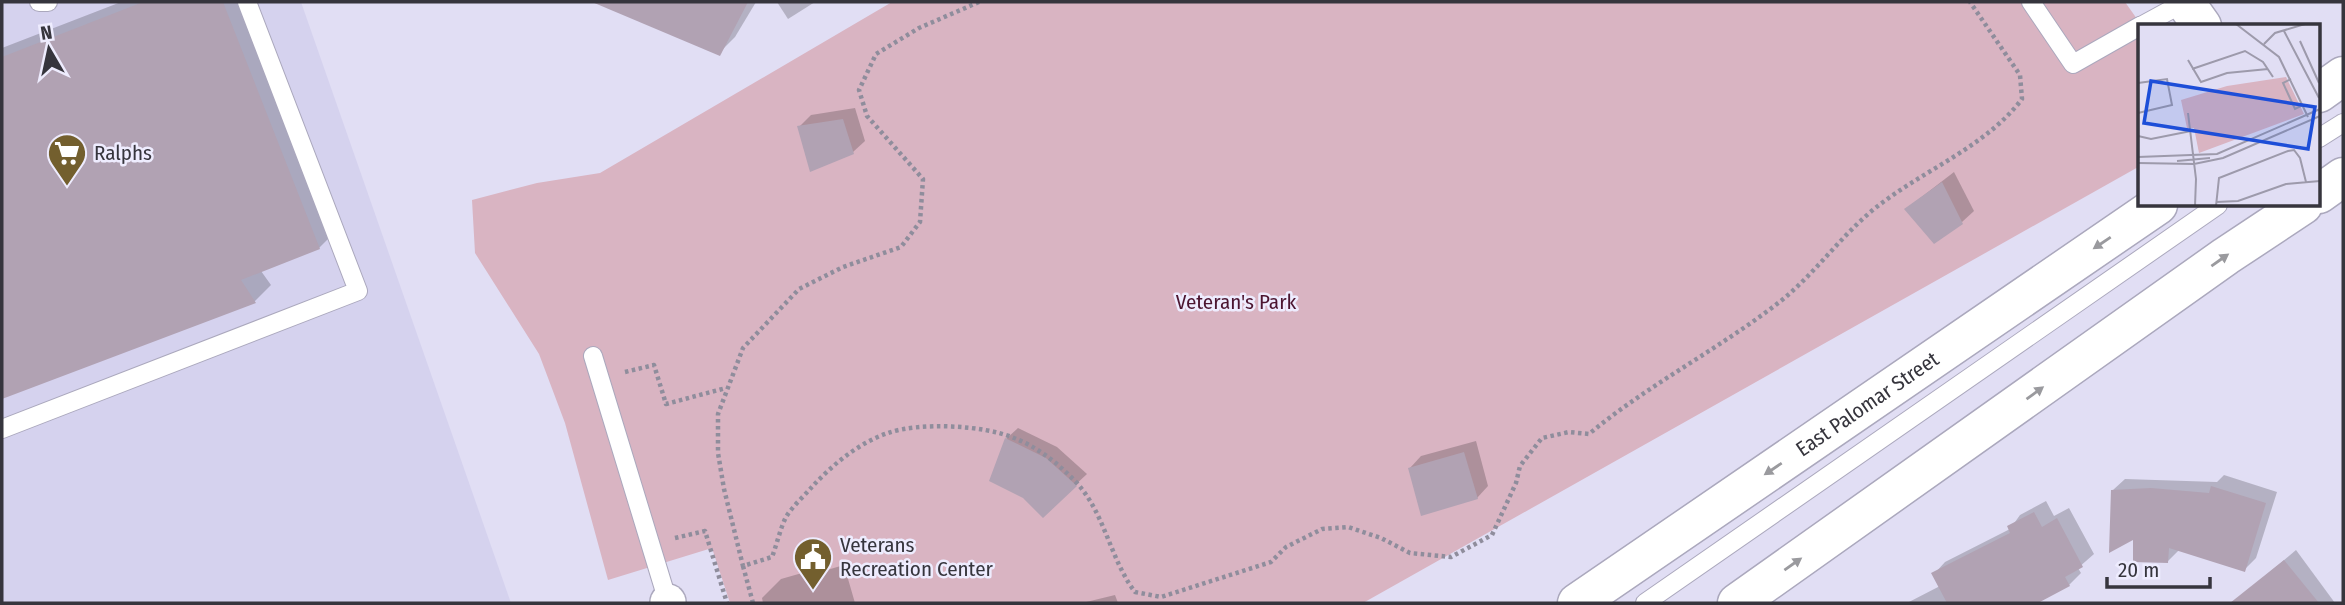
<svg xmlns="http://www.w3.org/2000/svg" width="2345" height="605" viewBox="0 0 2345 605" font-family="'Fira Sans Condensed',sans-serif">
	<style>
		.built { fill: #d5d2ee }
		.green { fill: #d9b4c2 }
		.shadow { fill: #0003 }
		.building { fill: #b1a2b3 }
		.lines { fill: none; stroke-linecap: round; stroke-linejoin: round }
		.service-casing { stroke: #aba8bd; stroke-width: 20 }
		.minor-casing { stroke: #aba8bd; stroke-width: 38 }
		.tertiary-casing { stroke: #aba8bd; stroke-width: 41 }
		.secondary-casing { stroke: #aba8bd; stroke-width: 41 }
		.path { stroke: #8f8d9c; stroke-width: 4.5; stroke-dasharray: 3.5 3.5; stroke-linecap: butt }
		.service { stroke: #fff; stroke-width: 18 }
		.minor { stroke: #fff; stroke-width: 35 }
		.tertiary { stroke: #fff; stroke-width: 38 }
		.secondary { stroke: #fff; stroke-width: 38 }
		.oneway { fill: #9a9a9e }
		.labels { text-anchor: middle; stroke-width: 5; stroke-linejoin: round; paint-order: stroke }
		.poi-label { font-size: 21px; fill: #36353d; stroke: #eeecfe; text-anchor: start }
		.park-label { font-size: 21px; fill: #4c1530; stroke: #eeecfe }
		.street-label { font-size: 21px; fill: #36353d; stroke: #eeecfe }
		.inset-road { fill: none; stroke: #9d9aab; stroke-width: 2 }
		.view { fill: #1d4ed8; fill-opacity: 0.15; stroke: #1d4ed8; stroke-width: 3.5 }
		.inset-edge { fill: none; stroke: #36353d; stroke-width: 3.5 }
	</style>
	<rect width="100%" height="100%" fill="#e1def4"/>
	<polygon class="built" points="2,2 301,2 511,603 2,603"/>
	<polygon class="green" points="892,2 2125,2 2142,26 2140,166 1363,603 730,603 712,548 608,580 565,423 539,354 475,253 472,200 537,183 600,173"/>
	<g class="shadow">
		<polygon points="121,2 245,2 335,232 319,248 261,271 271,285 255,301 2,397 2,48"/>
		<polygon points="641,2 756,2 735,37 719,53 635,18"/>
		<polygon points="777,2 815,2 788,19"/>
		<polygon points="855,108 865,141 853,152 799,127 811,115"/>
		<polygon points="1954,172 1974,211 1962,222 1906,209"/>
		<polygon points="1018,428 1057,447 1087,474 1043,515 1006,439"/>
		<polygon points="1476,441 1488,486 1477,498 1410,468 1421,456"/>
		<polygon points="2224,475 2277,492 2256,558 2244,570 2180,549 2168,561 2134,537 2113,490 2125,479 2217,482"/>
		<polygon points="2046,501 2054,516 2069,508 2094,554 2078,568 2081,573 2069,585 2037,603 1907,603 1940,586 1934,574 1945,562 2010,529 2020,515"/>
		<polygon points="2296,550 2335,603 2244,603 2239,598"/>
		<polygon points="844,565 855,603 763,603 762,598 781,579 809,571 810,575"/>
		<polygon points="1115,595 1118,603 1082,603"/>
	</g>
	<g class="building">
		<polygon points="143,2 223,2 320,249 241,280 256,303 2,399 2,57"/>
		<polygon points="592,2 748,2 720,56"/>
		<polygon points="843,119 854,154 810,172 797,126"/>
		<polygon points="1942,182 1963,224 1934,244 1904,209"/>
		<polygon points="1005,438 1046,458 1077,486 1043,518 1023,498 989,481"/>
		<polygon points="1464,452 1478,499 1421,516 1408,468"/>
		<polygon points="2211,486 2266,503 2245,572 2169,548 2168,563 2133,562 2133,540 2109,553 2111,490 2151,488 2209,493"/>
		<polygon points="2034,512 2042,527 2057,518 2083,567 2065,577 2070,586 2038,603 1947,603 1931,573 2010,533 2007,526"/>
		<polygon points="2284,560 2319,603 2230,603"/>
	</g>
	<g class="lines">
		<g class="service-casing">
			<g id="service">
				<polyline points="39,2 48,2"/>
				<polyline points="2031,2 2073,64 2140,26"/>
				<polyline points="2141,26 2185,2"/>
				<polyline points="2319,138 2343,123"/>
				<polyline points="593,356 668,602 665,603"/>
				<polyline points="2,429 358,291 247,2"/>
				<polyline points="1645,603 2218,205"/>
			</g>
		</g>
		<g class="minor-casing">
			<polyline id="minor" points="668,602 668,603"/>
		</g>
		<g class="tertiary-casing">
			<polyline id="tertiary" points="2185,2 2202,26"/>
		</g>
		<g class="secondary-casing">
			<g id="secondary">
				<polyline points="2319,93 2343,76"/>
				<polyline points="2319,194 2343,177"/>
				<path id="s1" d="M1577 603 2158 205"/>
				<polyline points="1737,603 2226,256 2303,205"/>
			</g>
		</g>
		<g class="path">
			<path d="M979 2 919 28 876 54 859 90 867 116 923 179 920 222 901 247 843 267 799 289 743 348 718 414V453L724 489 743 566 772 557C777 544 780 529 786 517 792 507 803 497 811 488 831 466 858 443 888 433 919 422 984 425 1014 438 1035 446 1055 461 1071 477 1105 509 1108 556 1135 592L1161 597 1271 562 1286 547 1322 529 1348 527 1381 538 1410 553 1451 557 1492 535 1516 483 1520 466 1542 438 1569 432 1589 434C1649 384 1721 348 1782 300 1820 269 1846 228 1886 200 1931 167 1988 144 2022 99L2020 75 1970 2"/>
			<polyline points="625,372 654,365 666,404 726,388"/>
			<polyline points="675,538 705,531 727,603"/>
			<polyline points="743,566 753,603"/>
		</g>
		<use href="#service" class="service"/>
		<use href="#minor" class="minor"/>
		<use href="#tertiary" class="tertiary"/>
		<use href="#secondary" class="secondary"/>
	</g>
	<defs><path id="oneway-solid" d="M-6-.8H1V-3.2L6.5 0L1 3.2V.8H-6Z" transform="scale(1.75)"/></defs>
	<g class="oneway">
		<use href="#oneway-solid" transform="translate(2102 243) rotate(146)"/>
		<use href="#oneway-solid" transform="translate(2220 260) rotate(-35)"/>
		<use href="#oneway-solid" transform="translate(2035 393) rotate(-36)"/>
		<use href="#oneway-solid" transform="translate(1773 469) rotate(146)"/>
		<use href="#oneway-solid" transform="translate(1793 564) rotate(-35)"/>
	</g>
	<defs>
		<g id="supermarket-pin" transform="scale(2.0125)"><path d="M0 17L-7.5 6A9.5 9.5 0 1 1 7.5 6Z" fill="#735f2e" stroke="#eeecfe"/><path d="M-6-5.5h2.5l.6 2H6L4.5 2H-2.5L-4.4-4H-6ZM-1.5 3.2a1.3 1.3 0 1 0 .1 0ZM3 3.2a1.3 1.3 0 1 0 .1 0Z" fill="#fff"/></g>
		<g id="civic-pin" transform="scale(2.0125)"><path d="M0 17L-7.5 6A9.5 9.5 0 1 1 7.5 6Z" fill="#735f2e" stroke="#eeecfe"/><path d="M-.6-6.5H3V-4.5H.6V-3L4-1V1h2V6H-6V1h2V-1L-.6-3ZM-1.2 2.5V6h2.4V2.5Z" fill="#fff"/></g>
	</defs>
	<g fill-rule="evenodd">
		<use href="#supermarket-pin" x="67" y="153"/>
		<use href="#civic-pin" x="813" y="557"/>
	</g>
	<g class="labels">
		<g class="poi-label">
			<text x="94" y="160">Ralphs</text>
			<text x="840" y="552">Veterans<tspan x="840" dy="24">Recreation Center</tspan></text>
		</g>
		<g class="park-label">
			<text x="1236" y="309">Veteran's Park</text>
		</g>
		<g class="street-label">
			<text dy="7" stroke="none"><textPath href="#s1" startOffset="352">East Palomar Street</textPath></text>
		</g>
	</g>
	<g transform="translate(2138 24)">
		<rect width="182" height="182" fill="#e1def4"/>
		<path d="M148 53 166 90 61 129 56 104H49L43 76 89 62Z" fill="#d9b4c2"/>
		<path class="inset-road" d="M98 0 141 33 170 93M146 7 181 74M0 11V36M162 17 181 59M126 20 137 9 167 0M50 36 63 58 89 49 130 45M54 45 107 27 125 38 135 53M153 55 145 59 157 85 165 81M0 59 29 55 34 81 0 89M50 89 58 155 57 182M0 112 13 115 53 107M0 133 79 130 182 85M39 137 72 134M0 139 56 140 85 134 182 92M78 178 100 177 148 160 182 157M78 182 81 154 150 127 156 126 162 134 168 158"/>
		<path class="view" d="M13 57 177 83 170 125 6 99Z"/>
		<rect width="182" height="182" class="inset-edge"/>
	</g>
	<rect width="2345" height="605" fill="none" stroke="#36353d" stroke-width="7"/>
	<g transform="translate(49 49) rotate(351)" stroke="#eeecfe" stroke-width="5" paint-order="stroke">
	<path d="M0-5L12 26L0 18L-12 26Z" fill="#36353d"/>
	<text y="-10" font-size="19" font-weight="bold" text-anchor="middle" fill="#36353d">N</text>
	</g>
	<path d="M2107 577v10h103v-10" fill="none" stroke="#36353d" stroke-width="3.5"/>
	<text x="2118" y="577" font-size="21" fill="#36353d" stroke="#eeecfe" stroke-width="5" paint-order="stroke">20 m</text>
</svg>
